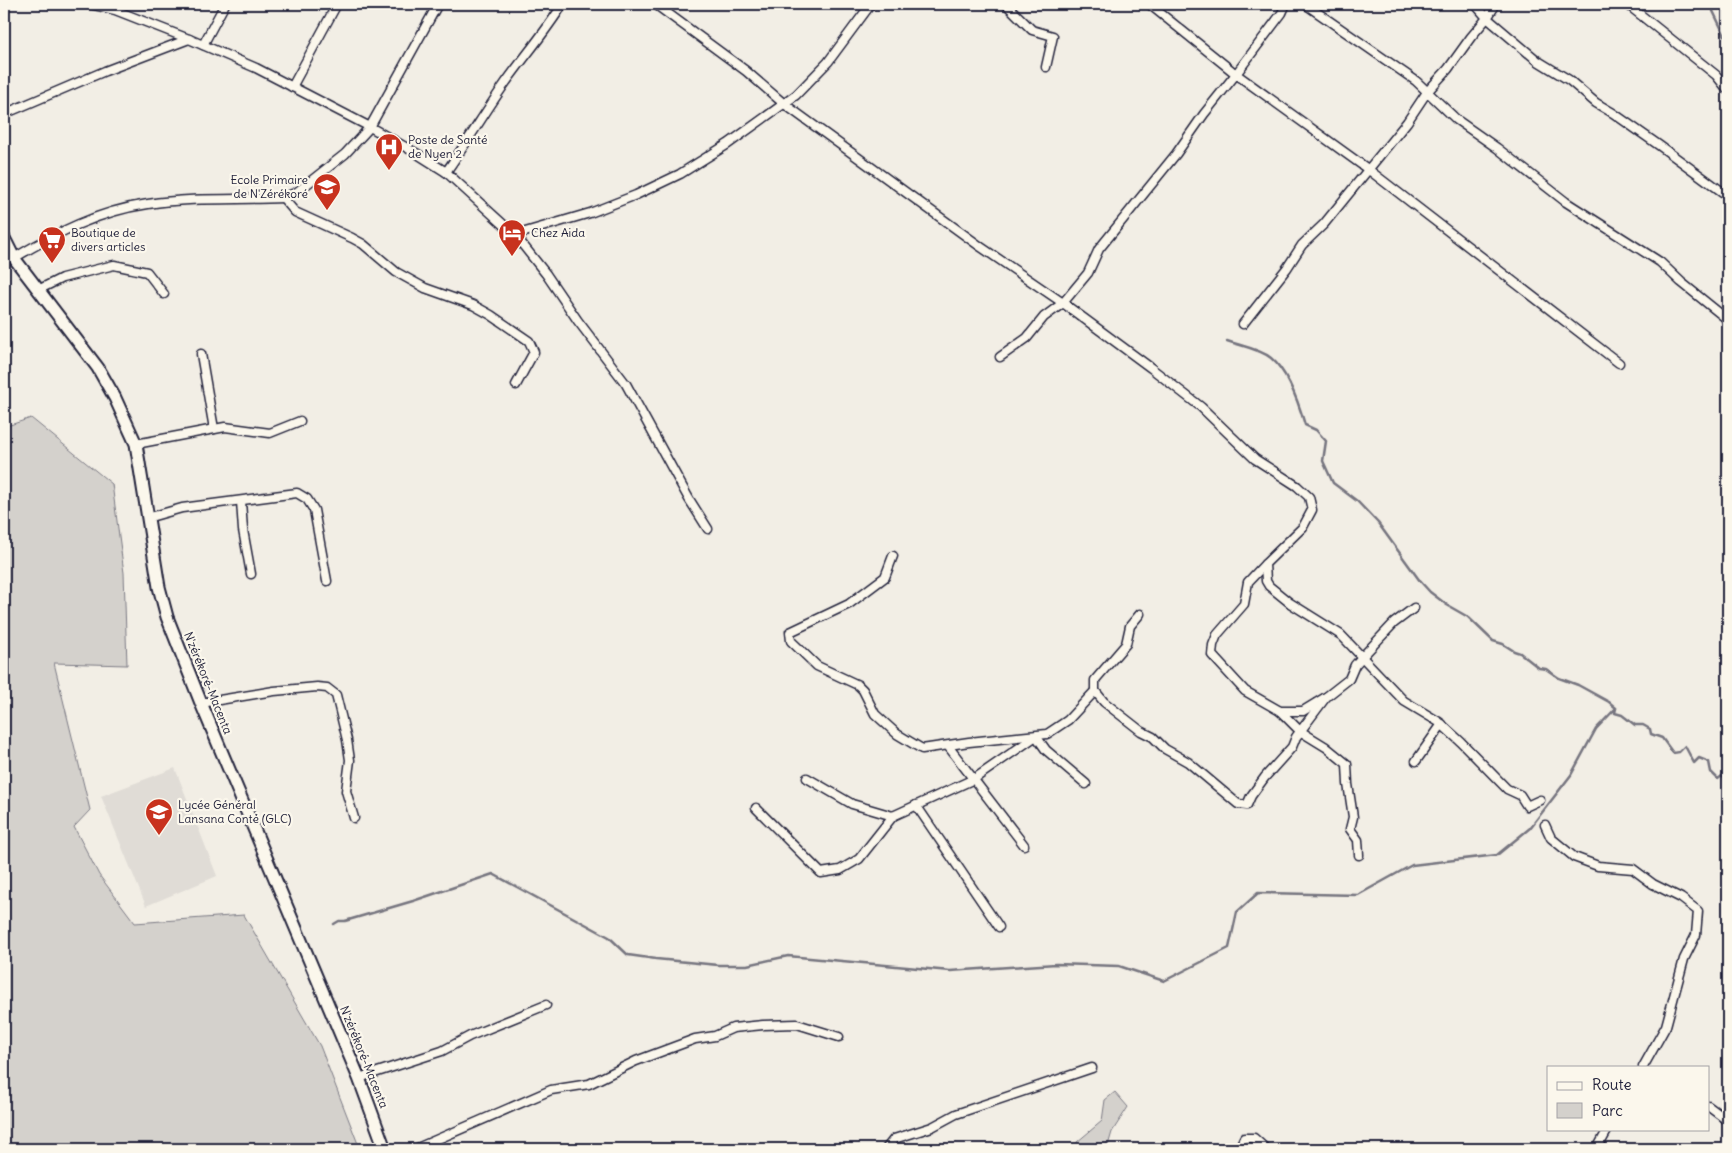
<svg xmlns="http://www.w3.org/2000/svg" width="1732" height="1153" viewBox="0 0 1732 1153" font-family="Delius,sans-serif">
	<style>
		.built { fill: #e0dcd6 }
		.green { fill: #d4d1cc; stroke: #7b7a84 }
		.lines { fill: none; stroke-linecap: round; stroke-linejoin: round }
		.stream { stroke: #76747f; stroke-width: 2.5 }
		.minor-casing { stroke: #22223b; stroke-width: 11 }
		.highway-casing { stroke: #22223b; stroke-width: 15 }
		.minor { stroke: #fbf7ec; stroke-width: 8 }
		.highway { stroke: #fbf7ec; stroke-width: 11 }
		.labels { text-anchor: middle; stroke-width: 4.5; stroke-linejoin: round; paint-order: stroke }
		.poi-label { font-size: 12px; fill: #22223b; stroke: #fbf7ec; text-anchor: start }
		.street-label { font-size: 12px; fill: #22223b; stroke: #fbf7ec }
	</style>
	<rect width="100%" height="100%" fill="#f2eee5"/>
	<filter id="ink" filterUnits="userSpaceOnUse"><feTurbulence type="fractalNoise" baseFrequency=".02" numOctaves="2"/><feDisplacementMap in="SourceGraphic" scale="10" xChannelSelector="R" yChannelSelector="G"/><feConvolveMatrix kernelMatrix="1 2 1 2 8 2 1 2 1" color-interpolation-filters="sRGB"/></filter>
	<g filter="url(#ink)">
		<polygon class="built" points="175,768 217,876 146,906 101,796"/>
		<g class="green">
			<polygon points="31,418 112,484 124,573 127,665 54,663 90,810 74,827 99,875 135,923 244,915 320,1046 360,1149 4,1149 4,427"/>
			<polygon points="1115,1092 1128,1107 1112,1132 1107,1149 1078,1149 1077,1142 1102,1121 1105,1100"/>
		</g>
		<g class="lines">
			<g class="stream">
				<polyline points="1713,11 1725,36 1728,40"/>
				<path d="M1227 341C1241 346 1260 349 1271 358 1289 373 1299 404 1305 425L1316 430 1326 441 1323 461 1333 483 1357 501 1378 523 1420 581 1430 592 1447 605 1468 617 1493 641 1503 644 1514 651 1520 653 1539 668 1546 669 1559 678 1578 685 1609 702 1616 708 1615 713 1622 715 1635 725H1643L1650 729 1651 734 1662 738 1673 753 1679 752 1685 746 1694 763 1699 758 1709 762 1711 772 1718 779 1722 776 1728 784"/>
				<polyline points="334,924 339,921 345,921 413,901 493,874 609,937 628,955 656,959 718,965 747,965 788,956 950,971 1056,964 1119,966 1164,981 1229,948 1237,912 1258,893 1358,895 1412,865 1497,855 1530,828 1571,775 1596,729 1616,708"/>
			</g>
			<g class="minor-casing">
				<g id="minor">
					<polyline points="89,4 115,10 189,39 256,68 370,127 416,153 446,172 515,235 546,274 578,321 626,384 689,499 708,529"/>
					<polyline points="655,4 746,71 783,103 981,247 1063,303 1151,368 1201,407 1255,459 1297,486 1309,497 1312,510 1303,527 1265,564 1266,581 1269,586 1290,603 1341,635 1404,701 1439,722 1461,742 1507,789 1520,795 1527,806 1540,800"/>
					<polyline points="1006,4 1032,30 1053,36 1046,67"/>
					<polyline points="1149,4 1236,74 1369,170 1619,363"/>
					<polyline points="1305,4 1416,81 1457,120 1497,148 1566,202 1660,262 1681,282 1728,320"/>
					<polyline points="1475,4 1487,18 1538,61 1569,80 1596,103 1613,113 1660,146 1728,196"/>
					<polyline points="1627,4 1716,75 1728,90"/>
					<polyline points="203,45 225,4"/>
					<polyline points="292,87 337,4"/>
					<polyline points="4,114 105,71 189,39"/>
					<path d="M446 172C466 144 484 114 504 85 523 58 545 33 563 4"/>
					<polyline points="283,198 295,212 352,238 363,244 396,272 425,288 473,305 491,315 529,341 534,352 516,385"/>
					<polyline points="515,235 590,213 636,195 680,174 728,144 796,95 828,62 871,4"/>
					<path d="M14 258C56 233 99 211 148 204 193 197 238 200 283 198L297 192 345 154 370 127 438 4"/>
					<polyline points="38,290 62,278 114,265 147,272 164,294"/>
					<polyline points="1243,324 1287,268 1302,245 1324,224 1407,122 1427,92 1448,69 1471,37 1487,18 1496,4"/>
					<polyline points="201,354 214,429"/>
					<polyline points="1000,357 1027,338 1044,317 1063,303 1088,273 1099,249 1176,154 1204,114 1236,74 1282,13 1286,4"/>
					<polyline points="136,444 225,427 270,433 300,421"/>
					<polyline points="241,501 243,530 251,574"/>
					<polyline points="147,518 182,508 297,493 307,499 314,510 327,581"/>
					<polyline points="893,556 885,577 849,604 790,632 791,641 817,666 858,685 863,690 875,714 897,734 922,749 969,742 1047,734 1068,720 1095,691"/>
					<polyline points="1265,564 1248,582 1244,604 1217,635 1213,645 1212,655 1245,691 1280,711 1303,711 1326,697 1349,679 1355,665 1362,657 1394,623 1414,608"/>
					<polyline points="1140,614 1130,626 1126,644 1095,680 1095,691 1104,702 1141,731 1153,737 1165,749 1188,762 1238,804 1247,805 1251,796 1265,777 1292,747 1296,737 1326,697"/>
					<polyline points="201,703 274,691 317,687 327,688 336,695 347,740 350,760 346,791 354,818"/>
					<polyline points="1280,711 1300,731 1326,747 1347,764 1348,784 1353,817 1350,829 1358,840 1359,855"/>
					<polyline points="948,746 1024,845"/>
					<polyline points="1416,761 1442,724"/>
					<polyline points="807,778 852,804 893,816 974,779 1036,736 1046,750 1086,784"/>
					<polyline points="916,805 999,927"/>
					<polyline points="756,808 821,873 840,870 859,859 893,816"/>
					<polyline points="1545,825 1551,838 1574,857 1598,866 1633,869 1653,884 1681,898 1698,911 1696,935 1684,959 1666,1026 1643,1067"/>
					<polyline points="359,1078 442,1051 470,1036 546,1005"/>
					<polyline points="1708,1106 1728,1121"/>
					<polyline points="415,1149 551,1090 589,1084 636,1061 695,1039 715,1036 733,1028 763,1025 797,1024 839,1037"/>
					<polyline points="886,1149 894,1139 932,1127 956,1114 1092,1068"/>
					<polyline points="1239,1149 1244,1138 1254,1138 1266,1149"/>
					<polyline points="1597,1149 1608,1129"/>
				</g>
			</g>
			<g class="highway-casing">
				<polyline id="highway" points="4,238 14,258 98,368 115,398 136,444 159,587 167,617 201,703 359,1078 385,1149"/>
			</g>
			<use href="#minor" class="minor"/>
			<use href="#highway" class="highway"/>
		</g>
	</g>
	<defs>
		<g id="hospital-pin" transform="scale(1.4375)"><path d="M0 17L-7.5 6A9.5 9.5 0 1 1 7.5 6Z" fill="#c8321e" stroke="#fbf7ec"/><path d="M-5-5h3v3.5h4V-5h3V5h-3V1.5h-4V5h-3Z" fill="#fff"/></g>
		<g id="school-pin" transform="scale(1.4375)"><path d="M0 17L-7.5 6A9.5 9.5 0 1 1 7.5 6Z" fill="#c8321e" stroke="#fbf7ec"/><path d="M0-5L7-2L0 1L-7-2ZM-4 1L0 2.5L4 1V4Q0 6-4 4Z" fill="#fff"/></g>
		<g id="hotel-pin" transform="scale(1.4375)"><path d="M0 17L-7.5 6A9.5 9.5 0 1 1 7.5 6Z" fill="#c8321e" stroke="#fbf7ec"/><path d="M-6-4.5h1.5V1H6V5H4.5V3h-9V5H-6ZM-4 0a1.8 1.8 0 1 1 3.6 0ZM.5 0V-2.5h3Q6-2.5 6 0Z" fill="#fff"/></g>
		<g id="supermarket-pin" transform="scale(1.4375)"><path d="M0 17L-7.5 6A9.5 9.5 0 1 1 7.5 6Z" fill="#c8321e" stroke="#fbf7ec"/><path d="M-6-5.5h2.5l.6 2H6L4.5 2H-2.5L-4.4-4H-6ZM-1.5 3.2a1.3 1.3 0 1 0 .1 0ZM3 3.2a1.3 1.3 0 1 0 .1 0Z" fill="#fff"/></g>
	</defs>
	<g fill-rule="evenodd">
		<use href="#hospital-pin" x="389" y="147"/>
		<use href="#school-pin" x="327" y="187"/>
		<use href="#hotel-pin" x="512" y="233"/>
		<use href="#supermarket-pin" x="52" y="240"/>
		<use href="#school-pin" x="159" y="812"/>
	</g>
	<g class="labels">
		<g class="poi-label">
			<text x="408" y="144">Poste de Santé<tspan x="408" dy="14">de Nyen 2</tspan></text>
			<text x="308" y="184" text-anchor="end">Ecole Primaire<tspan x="308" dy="14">de N'Zérékoré</tspan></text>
			<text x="71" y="237">Boutique de<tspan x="71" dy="14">divers articles</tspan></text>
			<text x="531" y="237">Chez Aida</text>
			<text x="178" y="809">Lycée Général<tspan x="178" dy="14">Lansana Conté (GLC)</tspan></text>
		</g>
		<g class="street-label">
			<text transform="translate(208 683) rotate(68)" y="4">N'zérékoré-Macenta</text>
			<text transform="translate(364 1057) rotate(68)" y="4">N'zérékoré-Macenta</text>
		</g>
	</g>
	<rect width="1732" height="1153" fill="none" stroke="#fbf7ec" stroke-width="20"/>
	<rect x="10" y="10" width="1712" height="1133" fill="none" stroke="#22223b" stroke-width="2" filter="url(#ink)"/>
	<rect x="1547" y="1066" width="162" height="65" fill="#fbf7ec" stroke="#a4a2a5"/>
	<rect x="1557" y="1082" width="25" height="8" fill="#fbf7ec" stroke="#a4a2a5"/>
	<text x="1592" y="1090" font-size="15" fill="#22223b">Route</text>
	<rect x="1557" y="1103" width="25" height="15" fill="#d4d1cc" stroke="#a4a2a5"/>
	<text x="1592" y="1116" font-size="15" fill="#22223b">Parc</text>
</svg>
